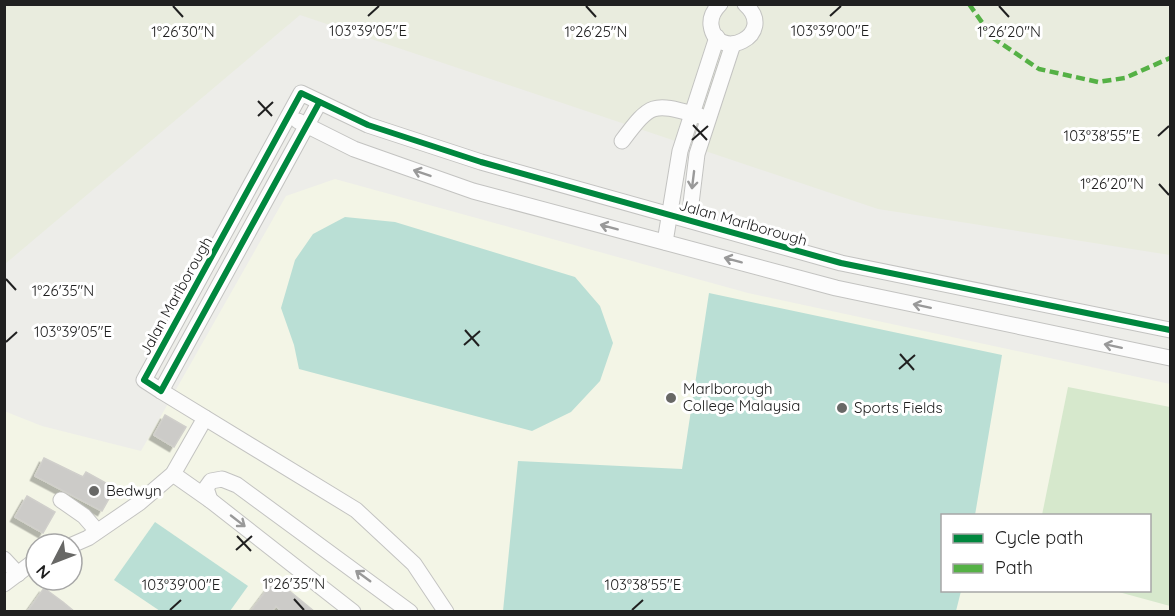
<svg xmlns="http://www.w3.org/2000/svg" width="1175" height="616" viewBox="0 0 1175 616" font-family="Quicksand,sans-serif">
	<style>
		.education { fill: #f3f5e6; fill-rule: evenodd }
		.farmland { fill: #e9ecde }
		.grass { fill: #d6e8cc }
		.pitch { fill: #badfd5 }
		.building { fill: #cccbc8; stroke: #d0cfcb; stroke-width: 1.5; filter: url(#shadow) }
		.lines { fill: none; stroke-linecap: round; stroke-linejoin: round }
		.minor-casing { stroke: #c3c3c1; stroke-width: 17 }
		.minor { stroke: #fcfcfc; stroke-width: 15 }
		.quiet { stroke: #55b145; stroke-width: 4.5; stroke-dasharray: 9 4.5; stroke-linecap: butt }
		.cycleway-casing { stroke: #fff; stroke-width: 10 }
		.cycleway { stroke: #00873e; stroke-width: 6 }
		.oneway { stroke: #999 }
		.ticks { fill: none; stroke: #202020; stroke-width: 2 }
		.poi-dot { fill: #686866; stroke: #fff; stroke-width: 2 }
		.labels { text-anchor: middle; stroke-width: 6; stroke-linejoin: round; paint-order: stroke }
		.street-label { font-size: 15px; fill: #202020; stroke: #fff }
		.poi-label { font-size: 15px; fill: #202020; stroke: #fff; text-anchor: start }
		.ticks-label { font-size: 15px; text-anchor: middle; fill: #202020; stroke: #fff; stroke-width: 6; stroke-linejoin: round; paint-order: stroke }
	</style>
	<defs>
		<filter id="shadow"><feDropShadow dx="-4.5" dy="4.5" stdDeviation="0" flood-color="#0004"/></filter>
	</defs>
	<rect width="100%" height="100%" fill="#edede9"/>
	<path class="education" d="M335 179 748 293 1170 384V611H5L4 411 42 426 141 451 286 196ZM942 516H1150V590H942ZM36 544H72V580H36Z"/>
	<polygon class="farmland" points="5,5 1170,5 1170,255 878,209 300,15 5,264"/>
	<polygon class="grass" points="1068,387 1170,407 1170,606 1115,591 1150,590 1150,516 1042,515"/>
	<g class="pitch">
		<polygon points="345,217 395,222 575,277 600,306 613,343 600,381 571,412 532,431 299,369 294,345 281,308 295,260 313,234"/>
		<polygon points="709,293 1002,355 975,515 942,516 942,590 961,591 956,611 503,611 518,461 682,469"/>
		<polygon points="155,522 248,586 230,611 160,611 114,580"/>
	</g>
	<g class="building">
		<polygon points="165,415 186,427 174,447 154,435"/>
		<polygon points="44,458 83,477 86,472 115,488 102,511 35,476"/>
		<polygon points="27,496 55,512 43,533 15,517"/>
		<polygon points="275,579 315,612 282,612 276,606 271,612 250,612"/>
		<polygon points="44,588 63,602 75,612 27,612"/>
	</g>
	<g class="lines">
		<g class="minor-casing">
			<g id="minor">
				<path d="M720 4C714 10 710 16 711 25 716 64 779 35 745 4"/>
				<polyline points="319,103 161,391 144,380 301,93 368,125 481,162 841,263 1170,330"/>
				<polyline points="298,121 354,149 473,191 836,288 1170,358"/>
				<path d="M622 141C652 101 653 103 700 116"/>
				<polyline points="689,220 697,154 733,44"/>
				<polyline points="665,242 680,151 717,37"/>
				<polyline points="161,391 356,510 414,564 446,612"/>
				<polyline points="173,474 210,500 353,612"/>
				<polyline points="61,500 84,516 97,531"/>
				<polyline points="210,500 206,488 211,481 222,479 237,485 410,612"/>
				<polyline points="72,545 88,538 139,503 173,474 205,418"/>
				<polyline points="4,559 18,574"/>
				<polyline points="4,584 36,560"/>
			</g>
		</g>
		<use href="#minor" class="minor"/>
		<polyline class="quiet" points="969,4 993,38 1039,69 1098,82 1125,78 1170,58"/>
		<g class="cycleway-casing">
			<polyline id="cycleway" points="319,103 161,391 144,380 301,93 368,125 481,162 841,263 1170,330"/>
		</g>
		<use href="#cycleway" class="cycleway"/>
	</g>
	<defs><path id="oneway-shaft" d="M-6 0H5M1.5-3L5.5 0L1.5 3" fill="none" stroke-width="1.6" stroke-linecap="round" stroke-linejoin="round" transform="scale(1.5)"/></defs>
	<g class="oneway">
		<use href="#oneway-shaft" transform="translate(422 173) rotate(-161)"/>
		<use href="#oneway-shaft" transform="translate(693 180) rotate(97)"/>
		<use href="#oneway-shaft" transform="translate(609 227) rotate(-165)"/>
		<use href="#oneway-shaft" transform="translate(733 260) rotate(-165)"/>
		<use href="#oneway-shaft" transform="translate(922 306) rotate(-168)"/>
		<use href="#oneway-shaft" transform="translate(1113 346) rotate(-168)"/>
		<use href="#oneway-shaft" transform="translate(238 521) rotate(38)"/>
		<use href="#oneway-shaft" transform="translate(363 576) rotate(-144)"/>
	</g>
	<path class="ticks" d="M173 6 183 17M586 6 596 17M999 6 1009 17M368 16 379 6M830 16 841 6M258 101 272 116M258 116 273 102M693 125 707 140M1158 136 1169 126M692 140 708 126M1159 184 1169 195M6 279 16 290M465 330 479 346M6 342 17 332M464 345 480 331M900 354 914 370M899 369 915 355M237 536 251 551M236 550 252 536M294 599 304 610M170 610 181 600M632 610 643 600"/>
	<g class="poi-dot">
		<circle cx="671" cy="398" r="6"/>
		<circle cx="842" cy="408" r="6"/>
		<circle cx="94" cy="491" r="6"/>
	</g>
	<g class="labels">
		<g class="street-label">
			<text transform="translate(743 223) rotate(16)" y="5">Jalan Marlborough</text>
			<text transform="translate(176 296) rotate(-61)" y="5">Jalan Marlborough</text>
		</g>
		<g class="poi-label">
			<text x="683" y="394">Marlborough<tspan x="683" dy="17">College Malaysia</tspan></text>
			<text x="854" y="413">Sports Fields</text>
			<text x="106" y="496">Bedwyn</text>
		</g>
	</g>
	<g class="ticks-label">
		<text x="368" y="36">103°39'05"E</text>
		<text x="830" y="36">103°39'00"E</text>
		<text x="596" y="37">1°26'25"N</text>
		<text x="1009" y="37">1°26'20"N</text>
		<text x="183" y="37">1°26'30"N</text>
		<text x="1102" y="141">103°38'55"E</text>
		<text x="1112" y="189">1°26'20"N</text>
		<text x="63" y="296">1°26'35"N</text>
		<text x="73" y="337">103°39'05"E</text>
		<text x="294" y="589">1°26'35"N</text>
		<text x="181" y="590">103°39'00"E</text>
		<text x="643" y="590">103°38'55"E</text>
	</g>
	<rect width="1175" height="616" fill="none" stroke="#202020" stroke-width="12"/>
	<rect x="941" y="514" width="210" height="78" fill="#ffffff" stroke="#a6a6a6" stroke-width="1.5"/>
	<rect x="953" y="534" width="30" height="9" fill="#00873e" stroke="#a6a6a6" stroke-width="1.5"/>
	<text x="995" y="544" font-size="18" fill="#202020">Cycle path</text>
	<rect x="953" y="564" width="30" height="9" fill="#55b145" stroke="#a6a6a6" stroke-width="1.5"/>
	<text x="995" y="574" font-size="18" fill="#202020">Path</text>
	<g transform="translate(54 562) rotate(228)"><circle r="28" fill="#ffffff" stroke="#a6a6a6" stroke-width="1.5"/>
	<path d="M0-4.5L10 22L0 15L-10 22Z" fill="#686866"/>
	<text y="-9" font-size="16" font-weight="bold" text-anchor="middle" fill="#202020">N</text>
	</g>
</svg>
